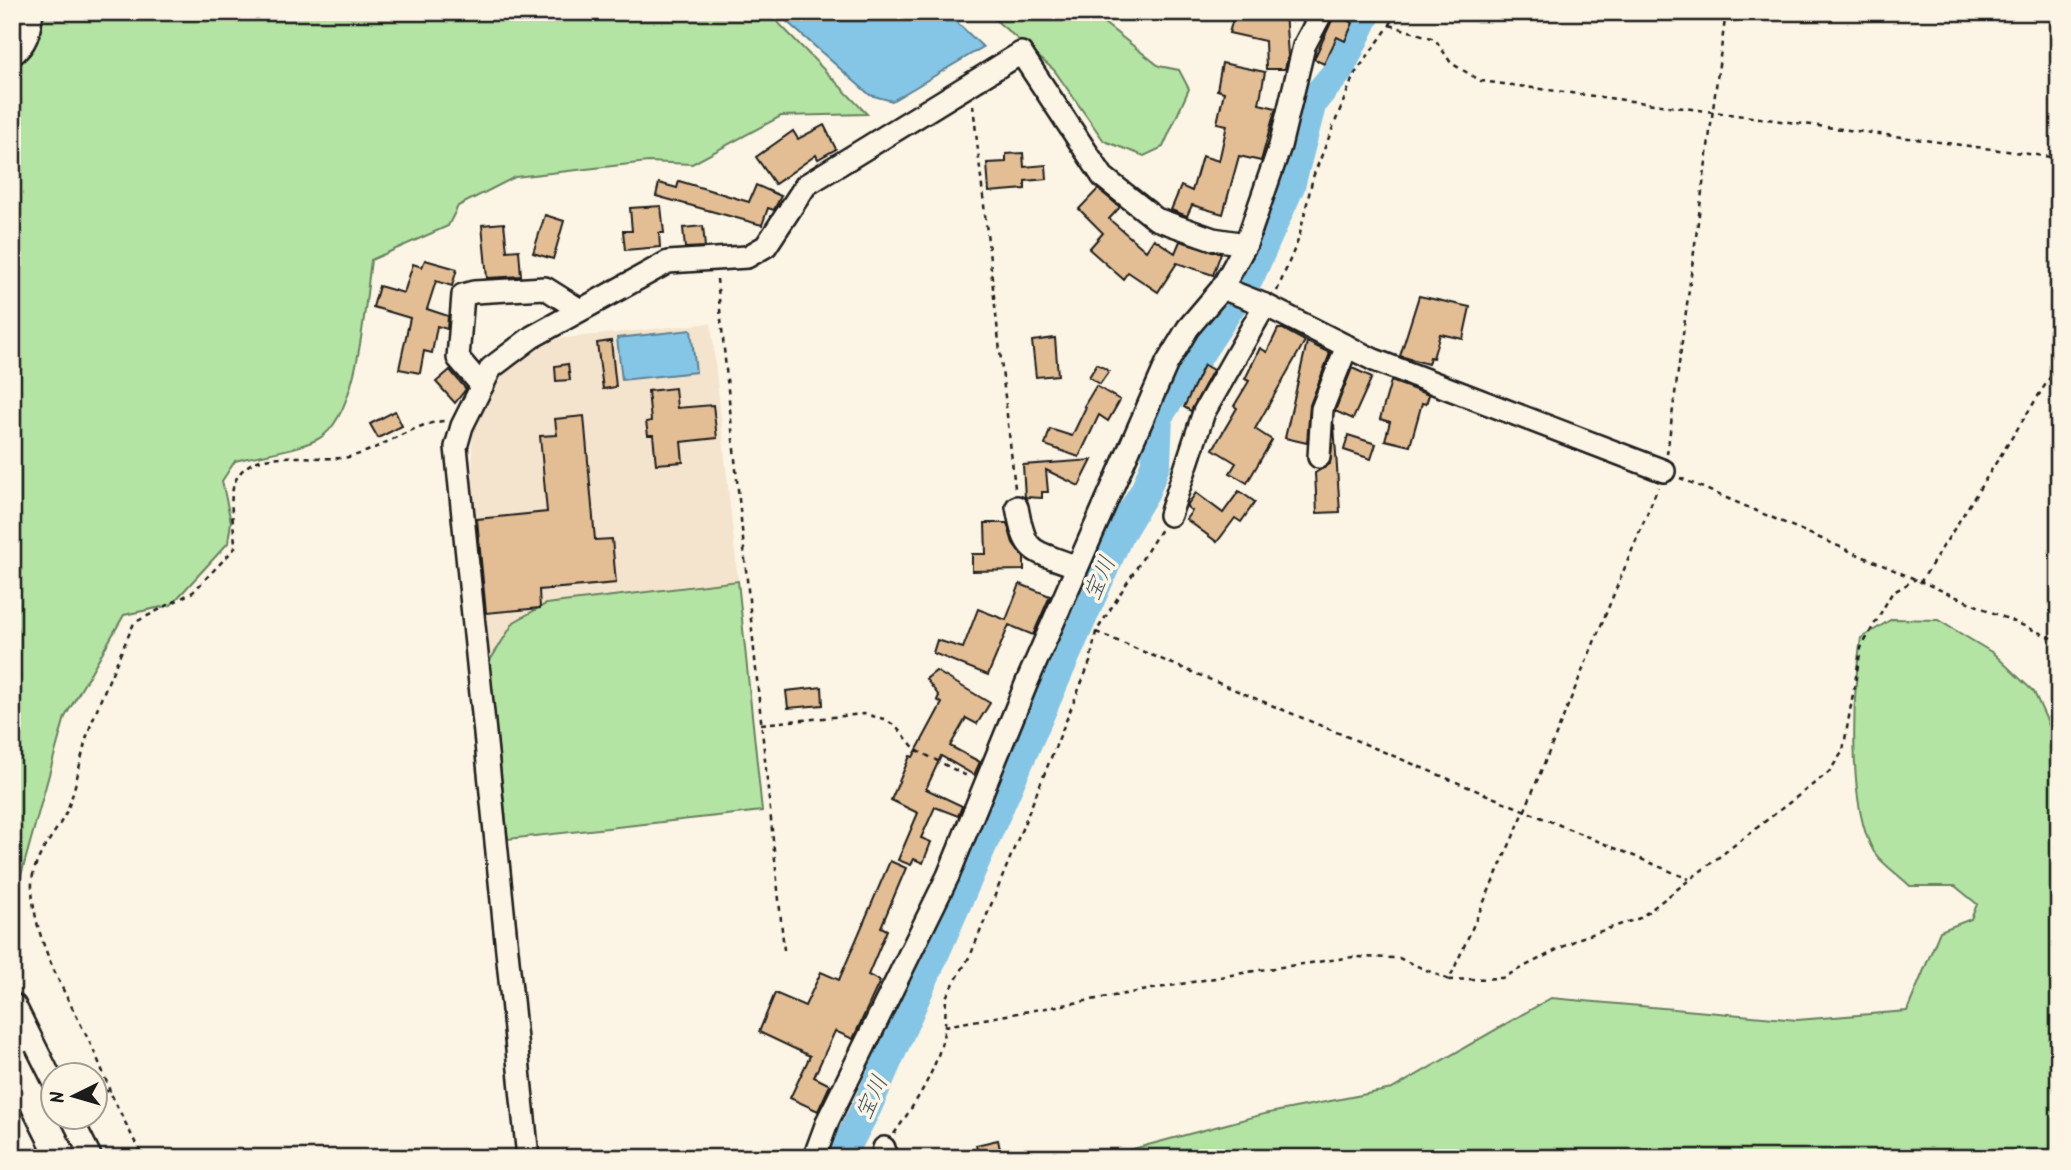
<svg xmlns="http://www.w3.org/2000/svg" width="2071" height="1170" viewBox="0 0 2071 1170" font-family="Kalam,'Klee One',sans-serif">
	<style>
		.built { fill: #f4e4cd }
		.green { fill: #b4e4a3; stroke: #688060; stroke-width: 2 }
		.water { fill: #85c6e6; stroke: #5b8295; stroke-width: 2 }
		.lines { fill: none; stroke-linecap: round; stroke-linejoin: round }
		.river { stroke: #85c6e6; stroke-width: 30 }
		.building { fill: #e3be94; stroke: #1c1c1c; stroke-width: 2 }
		.minor-casing { stroke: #1c1c1c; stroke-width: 26 }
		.major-casing { stroke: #1c1c1c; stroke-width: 33 }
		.path { stroke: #1c1c1c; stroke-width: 2.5; stroke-dasharray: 5 5; stroke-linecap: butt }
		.minor { stroke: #fcf5e5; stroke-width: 21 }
		.major { stroke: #fcf5e5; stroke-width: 28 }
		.major-bridge-casing { stroke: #1c1c1c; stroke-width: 33; stroke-linecap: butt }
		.major-bridge { stroke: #fcf5e5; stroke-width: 28 }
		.labels { text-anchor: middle; stroke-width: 7; stroke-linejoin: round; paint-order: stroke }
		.water-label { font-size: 23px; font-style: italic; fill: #415863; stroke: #fcf5e5 }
	</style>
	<rect width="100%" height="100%" fill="#fcf5e5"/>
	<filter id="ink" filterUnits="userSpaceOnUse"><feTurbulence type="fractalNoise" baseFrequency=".0143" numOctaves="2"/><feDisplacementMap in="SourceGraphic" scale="14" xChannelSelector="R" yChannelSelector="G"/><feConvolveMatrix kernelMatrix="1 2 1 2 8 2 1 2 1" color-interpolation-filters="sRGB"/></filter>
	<g filter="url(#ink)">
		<polygon class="built" points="711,323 762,811 508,839 473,491 472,445 474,421 500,366 545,340"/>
		<g class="green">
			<path d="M18 12H768L867 114 781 116 692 164 648 162 515 177 458 206 448 226 371 260C365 303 359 418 318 439 294 451 260 454 235 461L222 481 231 522 228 543 171 605 124 615 65 717 12 908V24Z"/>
			<polygon points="986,12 1090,12 1159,66 1179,70 1189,89 1163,147 1144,156 1104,141 1054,70"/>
			<polygon points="738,581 762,811 508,839 489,662 514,622 546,604"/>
			<path d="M1892 619 1938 620 1993 653 2034 692 2059 747V1158H1099L1264 1114 1392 1089 1551 998 1797 1020 1907 1011 1940 931 1971 919 1977 904 1955 886H1910C1899 875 1882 864 1874 852 1847 807 1853 689 1861 638Z"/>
		</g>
		<g class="water">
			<polygon points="776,12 946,12 983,47 892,101 870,95"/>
			<polygon points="691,330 696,372 622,380 617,338"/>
		</g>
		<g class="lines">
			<polyline class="river" points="840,1158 867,1107 1118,536 1145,491 1156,463 1158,416 1249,278 1290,186 1312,102 1339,70 1367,12"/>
		</g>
		<g class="building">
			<polygon points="1235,12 1285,12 1288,56 1285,69 1266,69 1265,41 1229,33"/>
			<polygon points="1335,14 1353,23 1345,41 1337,37 1324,64 1314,59"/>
			<polygon points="1222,63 1265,72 1259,104 1276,108 1274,114 1261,161 1239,156 1223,214 1192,205 1187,216 1171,210 1181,186 1192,191 1202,156 1219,161 1227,125 1217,123 1224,92 1217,90"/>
			<polygon points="824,125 836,149 818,159 816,155 775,184 756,157 793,131 798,139"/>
			<polygon points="1023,153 1024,167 1046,165 1047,179 1025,181 1025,189 989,192 987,163 1006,162 1006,154"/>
			<polygon points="679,181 749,202 756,185 781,196 774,210 768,208 762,225 656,196 659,183 677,188"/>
			<polygon points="1098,189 1120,207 1109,219 1146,251 1154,239 1175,253 1180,241 1221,253 1213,275 1177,263 1158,292 1128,272 1123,279 1089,249 1103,233 1079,209"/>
			<polygon points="661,206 664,233 659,233 660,247 625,250 623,231 632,231 630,208"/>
			<polygon points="545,215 564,221 553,259 533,253"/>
			<polygon points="504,223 507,251 519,250 521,276 487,278 482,225"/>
			<polygon points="703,226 705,247 685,248 683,228"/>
			<polygon points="425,260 457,269 452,286 436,281 427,309 448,316 447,329 437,326 432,353 424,351 420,373 399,369 410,318 373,307 379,286 404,293 413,264 422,267"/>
			<polygon points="1419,296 1470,307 1463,339 1440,334 1433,358 1430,357 1428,364 1400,356"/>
			<polygon points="1278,329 1283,329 1305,341 1255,429 1272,440 1247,483 1230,473 1236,463 1213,449 1237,408 1234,406 1249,381 1245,379 1260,348 1267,352"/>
			<polygon points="1055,338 1058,375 1036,377 1032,341"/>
			<polygon points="611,341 616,387 603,389 597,343"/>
			<polygon points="1307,342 1330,353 1310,405 1307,443 1285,438"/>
			<polygon points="568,364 570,380 556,381 555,366"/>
			<polygon points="1097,364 1109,371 1100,384 1089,377"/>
			<polygon points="1204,365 1213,370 1191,411 1184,407"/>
			<polygon points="1352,368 1372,377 1353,419 1335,411"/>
			<polygon points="450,370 466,389 455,403 436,382"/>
			<polygon points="1391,381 1429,395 1426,404 1422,403 1410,446 1385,440 1390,422 1380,419"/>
			<polygon points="1096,386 1120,400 1108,421 1099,415 1079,457 1045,445 1050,429 1072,436 1086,407 1084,406"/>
			<polygon points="675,388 677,408 713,405 717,438 681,442 683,462 656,464 653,435 648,435 646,422 651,421 648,391"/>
			<polygon points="395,411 402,426 378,438 370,424"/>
			<polygon points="584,416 595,540 612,539 616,583 539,590 540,608 486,613 477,519 547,512 540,436 557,435 555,419"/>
			<polygon points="1334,424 1340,512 1317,513 1315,473 1330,464"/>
			<polygon points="1348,435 1376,444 1371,459 1344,450"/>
			<polygon points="1092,460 1079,486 1046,470 1048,492 1042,492 1042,498 1025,497 1023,465"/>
			<polygon points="1239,491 1255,502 1241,522 1235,518 1217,542 1186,519 1192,511 1187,507 1188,504 1196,493 1223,513"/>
			<polygon points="985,523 1007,523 1013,543 1024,558 1024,570 972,571 972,554 986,554"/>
			<polygon points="1020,584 1050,596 1033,635 1009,625 988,675 933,653 937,640 963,648 978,609 1006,620"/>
			<polygon points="936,671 990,703 977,724 966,718 950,746 980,762 974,775 941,756 926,789 962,806 958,816 935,807 921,838 931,842 923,863 914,859 911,865 898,860 918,813 891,800 910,756 913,757 942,703 937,700 939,696 926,679"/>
			<polygon points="822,687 823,705 788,708 786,691"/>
			<polygon points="890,861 906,868 881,927 887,930 868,975 880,981 853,1039 835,1031 814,1077 830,1085 818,1111 790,1098 810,1056 759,1032 775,993 805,1006 821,972 839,980"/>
			<polygon points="998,1140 1002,1158 979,1158 976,1145"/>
		</g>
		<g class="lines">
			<g class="minor-casing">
				<g id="minor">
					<path d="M12 55C28 43 29 30 32 12"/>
					<polyline points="1222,288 1265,305 1374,360 1664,471"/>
					<polyline points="482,386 458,358 463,295 474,292 545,288 580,310"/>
					<polyline points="1319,457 1322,409 1347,346"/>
					<path d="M1017 507C1026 557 1032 549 1077 567"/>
					<polyline points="1170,515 1204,412 1265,305"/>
					<polyline points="528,1158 456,447 462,426 491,368 532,337 668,262 747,257 766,246 806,185 1021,53 1103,177 1156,219 1213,239 1246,244"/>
					<polyline points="814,1158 828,1120 948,876 1027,682 1167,363 1188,328 1222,288 1246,244 1280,146 1304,46 1322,12"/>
					<polyline points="882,1158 884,1148"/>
				</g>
			</g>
			<g class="major-casing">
				<g id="major">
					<polyline points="12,1008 52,1089"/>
					<polyline points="67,1118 87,1158"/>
				</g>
			</g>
			<g class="path">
				<polyline points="1390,25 1435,39 1451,63 1481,81 2059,158"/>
				<polyline points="973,105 1015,488"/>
				<polyline points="2059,232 2050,288 2059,348"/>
				<polyline points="717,279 784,950"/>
				<polyline points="1277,291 1299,238 1313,177 1354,75 1390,25 1394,12"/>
				<polyline points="1667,454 1726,12"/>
				<polyline points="1680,478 2059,641"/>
				<polyline points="1920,583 2059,363"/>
				<polyline points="1096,632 1689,879"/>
				<polyline points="761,724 864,714 884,719 897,727 916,750 969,777"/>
				<polyline points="1449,980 1502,978 1580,938 1640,918 1829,772 1843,751 1861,648 1892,593 1916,579"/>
				<polyline points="945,1026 946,997 971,954 1090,662 1096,632 1161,529"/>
				<polyline points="94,1087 110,1092 143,1158"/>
				<path d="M110 1092C89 1024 36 963 32 889 30 857 57 835 68 808 77 784 80 760 87 736 100 698 118 660 134 623L193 592 235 548C235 531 230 510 232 494 239 438 313 464 349 457 381 450 412 423 445 421"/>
				<path d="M894 1134C918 1099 939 1068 945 1026L1260 970 1353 957 1399 958 1449 980 1525 810 1658 487"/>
				<polyline points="12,1135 17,1131"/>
			</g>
			<use href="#minor" class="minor"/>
			<use href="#major" class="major"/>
			<g class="major-bridge-casing">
				<polyline id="major-bridge" points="12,1058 61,1156"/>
			</g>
			<use href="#major-bridge" class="major-bridge"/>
		</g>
	</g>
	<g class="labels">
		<g class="water-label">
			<text transform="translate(1099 578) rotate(-66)" y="8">宝川</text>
			<text transform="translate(871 1097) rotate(-65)" y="8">宝川</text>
		</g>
	</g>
	<rect width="2071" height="1170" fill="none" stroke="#fcf5e5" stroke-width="42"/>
	<rect x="21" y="21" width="2029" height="1128" fill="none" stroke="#1c1c1c" stroke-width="2.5" filter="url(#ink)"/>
	<g transform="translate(74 1096) rotate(265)"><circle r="33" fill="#fcf5e5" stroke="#a29e95" stroke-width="2"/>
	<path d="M0-5L12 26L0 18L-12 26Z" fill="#1c1c1c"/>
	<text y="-10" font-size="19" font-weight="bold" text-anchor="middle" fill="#1c1c1c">N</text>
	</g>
</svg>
